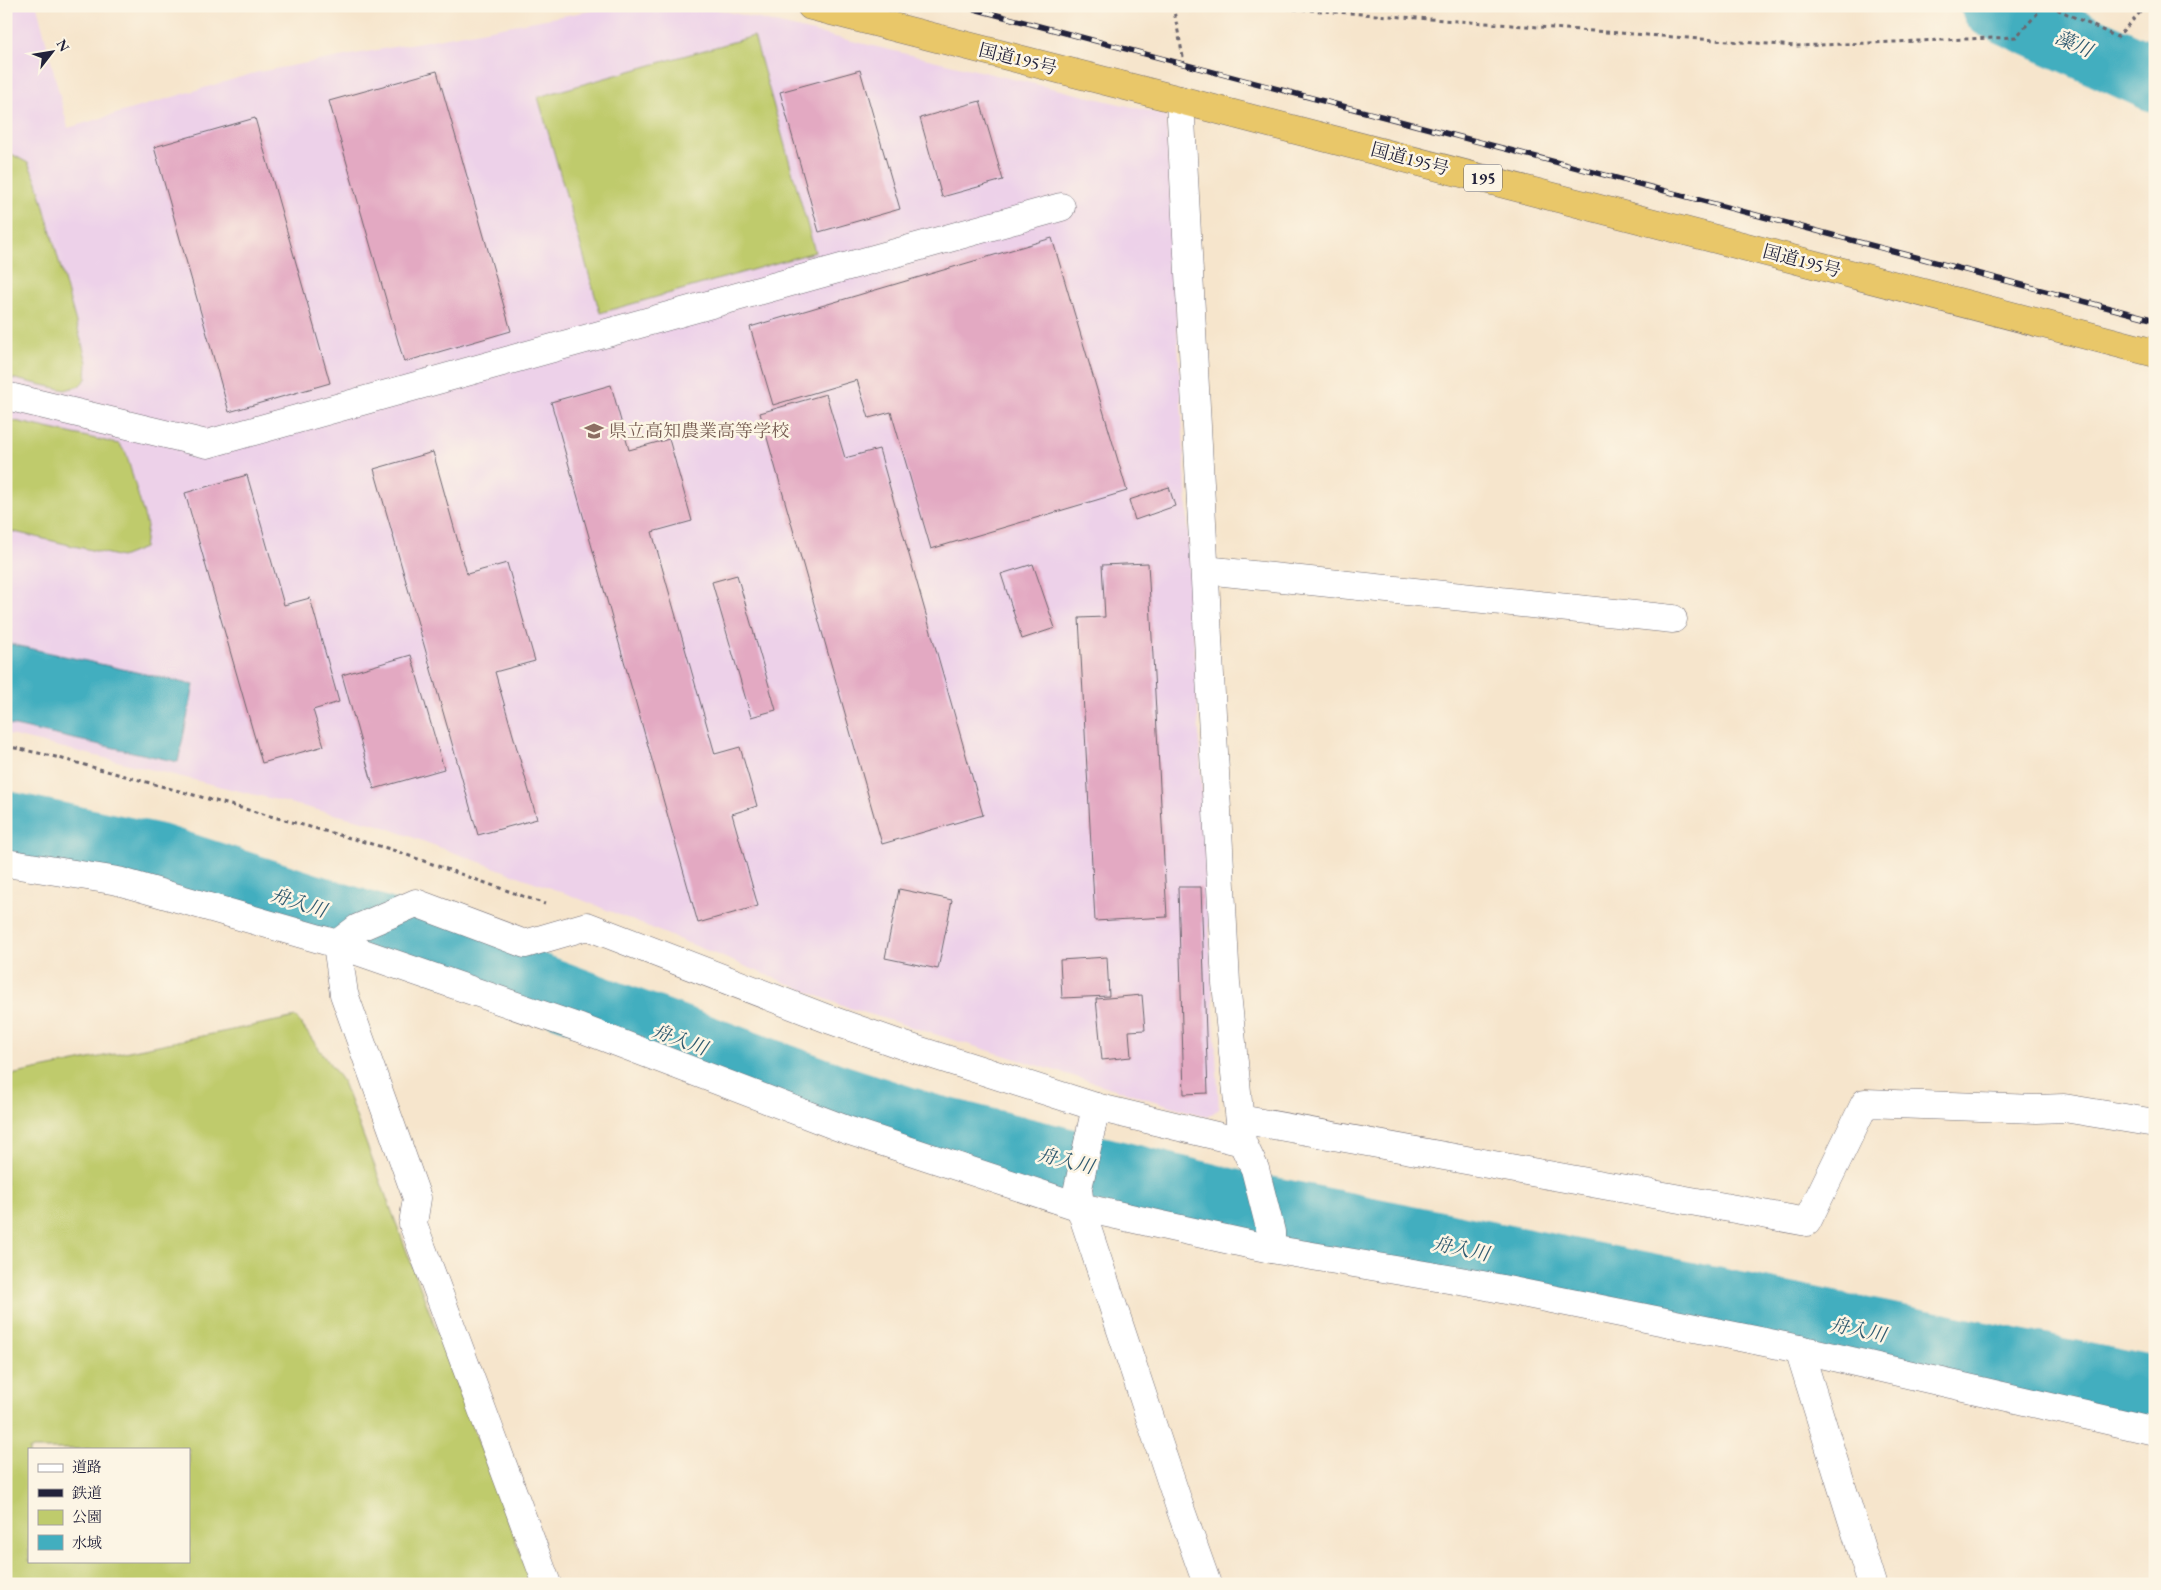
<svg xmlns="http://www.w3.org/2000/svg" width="2161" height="1590" viewBox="0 0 2161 1590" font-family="'EB Garamond','Noto Serif JP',serif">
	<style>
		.built { fill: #edd1e9 }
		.green { fill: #bfcb6c; stroke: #707654; fill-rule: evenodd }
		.water { fill: #42aebf; stroke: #32687d }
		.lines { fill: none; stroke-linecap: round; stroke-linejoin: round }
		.river { stroke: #42aebf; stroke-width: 66 }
		.building { fill: #e3a9c2 }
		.minor-casing { stroke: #6c666e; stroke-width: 29 }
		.highway-casing { stroke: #6c666e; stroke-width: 29 }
		.path { stroke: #6c666e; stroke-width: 3; stroke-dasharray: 4 4; stroke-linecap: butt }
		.minor { stroke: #fff; stroke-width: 28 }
		.highway { stroke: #e9c769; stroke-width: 28 }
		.rail-casing { stroke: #22223b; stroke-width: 5.5 }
		.rail { stroke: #fcf5e5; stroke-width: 4; stroke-dasharray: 11; stroke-linecap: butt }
		.labels { text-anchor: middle; stroke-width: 5; stroke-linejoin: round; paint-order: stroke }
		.shield { fill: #fcf5e5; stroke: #63616e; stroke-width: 1 }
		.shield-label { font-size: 16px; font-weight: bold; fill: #22223b }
		.street-label { font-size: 18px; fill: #22223b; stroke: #fcf5e5 }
		.education-label { font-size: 18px; fill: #785e54; stroke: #fcf5e5; text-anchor: start }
		.water-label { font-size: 19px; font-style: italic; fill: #2f5a70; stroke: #fcf5e5 }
	</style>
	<rect width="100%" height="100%" fill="#fcf5e5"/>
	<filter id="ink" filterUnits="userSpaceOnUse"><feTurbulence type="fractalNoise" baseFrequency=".02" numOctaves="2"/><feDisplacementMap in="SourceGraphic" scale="10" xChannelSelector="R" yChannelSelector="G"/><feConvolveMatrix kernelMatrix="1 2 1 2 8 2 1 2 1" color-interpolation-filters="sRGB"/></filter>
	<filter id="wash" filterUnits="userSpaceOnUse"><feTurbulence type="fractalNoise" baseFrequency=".0096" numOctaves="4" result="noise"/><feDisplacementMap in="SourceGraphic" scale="20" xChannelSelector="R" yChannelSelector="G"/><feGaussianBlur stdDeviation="1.12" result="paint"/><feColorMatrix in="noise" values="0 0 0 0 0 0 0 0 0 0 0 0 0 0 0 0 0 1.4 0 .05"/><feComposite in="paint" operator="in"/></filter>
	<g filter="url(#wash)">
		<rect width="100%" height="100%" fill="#f6e5cc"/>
		<polygon class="built" points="6,6 37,6 68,128 258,72 616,6 704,6 1166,115 1219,1109 1207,1117 843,1006 570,895 379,825 6,734"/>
		<g class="green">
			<polygon points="754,36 815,252 600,313 538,97"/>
			<polygon points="6,151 28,163 37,182 87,362 86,379 79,386 65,390 6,377"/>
			<polygon points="6,419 119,444 126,453 147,526 144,548 121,557 6,530"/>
			<path d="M296 1017 343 1082 532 1584H6V1076ZM29 1449H189V1561H29Z"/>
		</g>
		<polygon class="water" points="6,643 194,685 178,762 6,724"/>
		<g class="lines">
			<g class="river">
				<polyline points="1994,6 2155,79"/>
				<polyline points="6,824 155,856 399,935 829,1094 927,1126 1228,1201 2155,1390"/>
			</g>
		</g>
		<g id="blocks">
			<g class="building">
				<polygon points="860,70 900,209 819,232 780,92"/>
				<polygon points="437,71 511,331 404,362 329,101"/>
				<polygon points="980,101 1003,180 942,197 920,118"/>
				<polygon points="255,118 330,383 229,412 154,147"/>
				<polygon points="1052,238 1127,491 931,549 891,412 869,418 857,380 773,405 750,327"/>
				<polygon points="611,385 629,450 669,439 692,521 652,532 715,754 740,747 757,806 732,814 758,906 698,923 551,402"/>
				<polygon points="826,394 845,458 879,449 983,815 882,844 760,413"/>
				<polygon points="433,452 467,574 507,563 535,661 495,672 537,819 478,835 374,469"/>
				<polygon points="247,475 284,605 310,598 339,702 313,710 324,746 262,763 185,493"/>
				<polygon points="1169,487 1175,506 1135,520 1129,500"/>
				<polygon points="1148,563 1167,917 1095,921 1079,618 1105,617 1102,565"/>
				<polygon points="1033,564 1055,628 1022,639 1001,574"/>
				<polygon points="737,575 776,710 751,717 712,582"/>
				<polygon points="411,655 444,769 374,789 342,675"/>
				<polygon points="1178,887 1201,887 1208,1093 1184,1094"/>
				<polygon points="899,889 952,900 938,969 885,958"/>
				<polygon points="1107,957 1109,996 1062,998 1060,960"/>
				<polygon points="1142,995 1145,1030 1129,1031 1131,1057 1102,1060 1096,999"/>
			</g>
		</g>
	</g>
	<g filter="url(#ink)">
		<use href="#blocks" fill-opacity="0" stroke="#6c666e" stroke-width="1"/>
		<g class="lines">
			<g class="minor-casing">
				<g id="minor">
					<polyline points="1180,100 1226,983 1242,1142 1255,1169 1271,1232 1271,1249"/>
					<polyline points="6,396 207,444 1061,207"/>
					<polyline points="1205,570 1673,619"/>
					<polyline points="6,863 118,881 337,944 580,1028 847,1130 1080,1207 1271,1249 1472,1283 1799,1349 2155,1431"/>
					<polyline points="1096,1107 1078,1188 1080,1207 1179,1505 1207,1584"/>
					<polyline points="1240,1119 1807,1222 1865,1103 2037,1109 2064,1108 2155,1123"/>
					<polyline points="1799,1349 1872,1584"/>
					<polyline points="547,1584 413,1224 417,1198 344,994 337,944 358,928 416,903 525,944 587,926 828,1019 902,1045 1096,1107 1242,1142"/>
				</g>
			</g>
			<g class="highway-casing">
				<polyline id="highway" points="811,6 1180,100 2155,353"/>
			</g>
			<g class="path">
				<polyline points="1173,6 1185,67"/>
				<polyline points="1254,6 1796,46 2016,37 2044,6"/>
				<polyline points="2050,6 2117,37 2146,6"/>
				<polyline points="6,746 52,756 390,849 545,904"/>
			</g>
			<use href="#minor" class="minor"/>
			<use href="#highway" class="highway"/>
			<g class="rail-casing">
				<polyline id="rail" points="963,6 2155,320"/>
			</g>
			<use href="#rail" class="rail"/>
		</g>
	</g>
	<defs>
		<g id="school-bare" transform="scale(1.5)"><path d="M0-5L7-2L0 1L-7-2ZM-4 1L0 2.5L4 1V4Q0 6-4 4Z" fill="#8d6e63" stroke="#fcf5e5" stroke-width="2.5" paint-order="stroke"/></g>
	</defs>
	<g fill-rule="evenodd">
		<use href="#school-bare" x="594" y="431"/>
	</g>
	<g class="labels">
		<rect class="shield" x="1464" y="164.5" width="38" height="27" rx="4"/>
		<g class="shield-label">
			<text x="1483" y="184">195</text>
		</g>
		<g class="street-label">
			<text transform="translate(1018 59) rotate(14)" y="6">国道195号</text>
			<text transform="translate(1410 159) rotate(15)" y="6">国道195号</text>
			<text transform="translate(1802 261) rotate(15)" y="6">国道195号</text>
		</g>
		<g class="education-label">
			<text x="609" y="437">県立高知農業高等学校</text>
		</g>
		<g class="water-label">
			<text transform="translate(2074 43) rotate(24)" y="7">藻川</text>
			<text transform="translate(299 902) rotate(18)" y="7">舟入川</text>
			<text transform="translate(680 1039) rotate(20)" y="7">舟入川</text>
			<text transform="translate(1066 1160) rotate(14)" y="7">舟入川</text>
			<text transform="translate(1461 1248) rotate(12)" y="7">舟入川</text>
			<text transform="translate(1858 1329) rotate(12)" y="7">舟入川</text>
		</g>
	</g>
	<rect width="2161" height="1590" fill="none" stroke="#fcf5e5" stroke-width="25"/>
	<rect x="28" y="1448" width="162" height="115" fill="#fcf5e5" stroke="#a5a1a1"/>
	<rect x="38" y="1464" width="25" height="8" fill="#ffffff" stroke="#a5a1a1"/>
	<text x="72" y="1472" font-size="15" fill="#22223b">道路</text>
	<rect x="38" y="1489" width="25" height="8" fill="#22223b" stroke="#a5a1a1"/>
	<text x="72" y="1498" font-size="15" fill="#22223b">鉄道</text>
	<rect x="38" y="1510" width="25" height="15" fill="#bfcb6c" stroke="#a5a1a1"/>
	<text x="72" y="1522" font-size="15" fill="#22223b">公園</text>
	<rect x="38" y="1535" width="25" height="15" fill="#42aebf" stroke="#a5a1a1"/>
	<text x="72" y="1548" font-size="15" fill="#22223b">水域</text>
	<g transform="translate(52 52) rotate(59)" stroke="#fcf5e5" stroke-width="4" paint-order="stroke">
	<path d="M0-4L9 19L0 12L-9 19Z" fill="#22223b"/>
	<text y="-8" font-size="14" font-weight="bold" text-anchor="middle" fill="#22223b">N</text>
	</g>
</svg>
